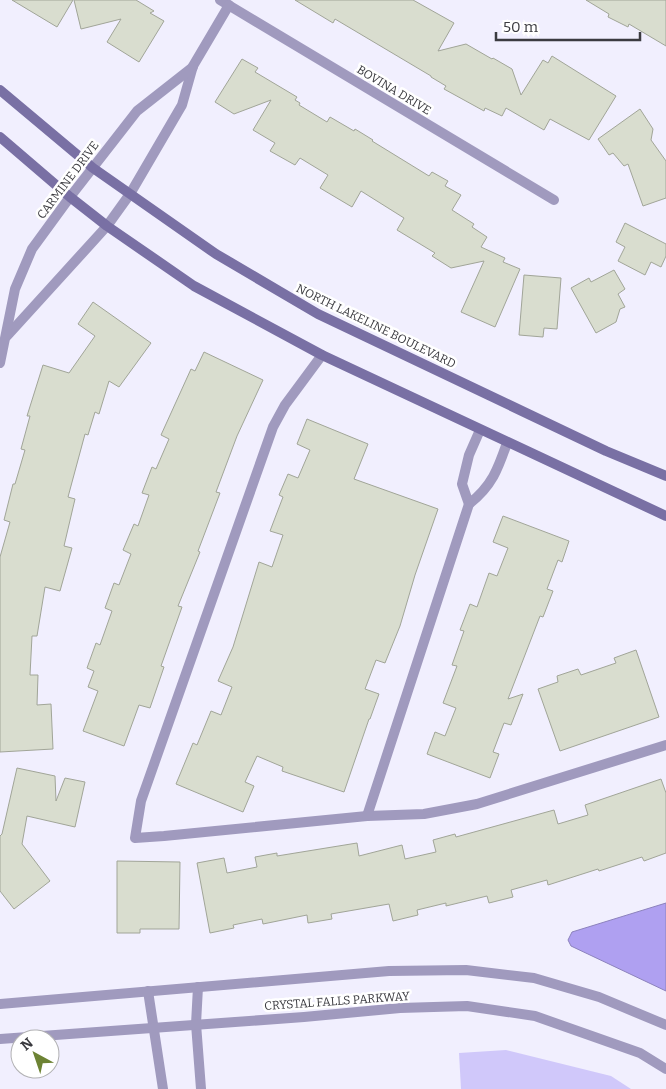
<svg xmlns="http://www.w3.org/2000/svg" width="666" height="1089" viewBox="0 0 666 1089" font-family="Bitter,serif">
	<style>
		.green { fill: #d0c8fa }
		.water { fill: #afa0f1; stroke: #8c82bc }
		.building { fill: #d9ddcf; stroke: #a1a598 }
		.lines { fill: none; stroke-linecap: round; stroke-linejoin: round }
		.service { stroke: #a09abe; stroke-width: 10 }
		.minor { stroke: #a09abe; stroke-width: 10 }
		.tertiary { stroke: #a09abe; stroke-width: 10 }
		.secondary { stroke: #7970a4; stroke-width: 10 }
		.labels { text-anchor: middle; stroke-width: 5; stroke-linejoin: round; paint-order: stroke }
		.street-label { font-size: 12px; fill: #3b3b40; stroke: #fff }
	</style>
	<rect width="100%" height="100%" fill="#f1effe"/>
	<polygon class="green" points="506,1050 611,1076 631,1089 461,1089 459,1053"/>
	<polygon class="water" points="666,903 666,991 571,946 568,940 572,932"/>
	<g class="building">
		<polygon points="12,0 73,0 57,27"/>
		<polygon points="74,0 136,0 154,11 150,13 164,21 139,62 107,42 121,19 81,29"/>
		<polygon points="295,0 413,0 454,23 438,51 466,44 492,59 493,58 512,69 521,95 543,60 548,63 552,56 616,96 589,140 550,119 544,130 506,108 502,116 485,108 484,111 444,89 446,86 431,77 431,76 335,19 333,23"/>
		<polygon points="586,0 666,0 666,46 629,24 628,27 608,17 609,14"/>
		<polygon points="242,59 258,68 255,72 297,97 295,100 300,103 299,105 327,122 330,117 354,131 355,129 373,140 372,141 429,176 432,172 448,181 445,186 461,195 452,210 474,224 472,227 487,237 481,247 505,258 503,262 520,269 495,327 461,312 484,261 451,268 432,256 435,253 397,230 404,218 361,191 352,207 320,188 328,175 300,158 295,165 270,151 275,143 253,130 271,100 234,114 215,102"/>
		<polygon points="640,109 653,129 651,140 666,161 666,198 643,206 628,164 624,166 613,153 609,155 598,139"/>
		<polygon points="625,223 666,244 666,256 661,267 651,262 645,275 618,261 625,247 616,242"/>
		<polygon points="614,270 625,289 618,294 625,307 620,309 616,322 596,333 571,288 589,278 591,282"/>
		<polygon points="524,275 561,278 557,329 544,328 543,337 519,335"/>
		<polygon points="93,302 151,343 119,387 109,381 99,414 95,412 88,435 85,434 68,497 75,499 64,546 72,548 60,591 45,587 37,636 32,636 30,675 38,675 37,705 51,704 53,749 0,752 0,557 10,522 4,520 13,484 15,484 25,450 21,449 30,416 27,416 43,365 69,373 95,336 78,324"/>
		<polygon points="204,352 263,380 237,436 216,492 220,493 198,551 200,552 178,606 182,607 161,666 164,667 150,708 139,705 124,746 83,731 98,691 88,687 94,671 87,668 96,643 100,645 112,611 105,608 114,583 119,585 131,554 123,550 134,524 138,526 149,495 142,493 152,467 156,469 169,439 161,435 191,369 195,371"/>
		<polygon points="307,419 368,444 354,479 438,509 415,575 400,626 385,663 376,660 365,689 379,694 370,719 369,719 344,792 282,771 283,767 257,756 245,782 254,786 243,812 176,784 193,743 197,745 211,711 221,715 232,687 218,681 233,647 259,562 272,567 283,535 270,531 283,497 279,495 288,474 298,478 310,450 297,444"/>
		<polygon points="503,516 569,541 562,562 558,560 547,589 553,591 543,617 540,616 508,699 523,694 511,725 504,723 493,752 499,754 490,778 427,754 435,732 445,736 456,708 443,703 457,666 452,665 464,631 460,630 470,604 477,607 489,573 497,576 508,548 493,542"/>
		<polygon points="636,650 659,717 560,751 538,689 558,682 557,676 578,669 581,675 616,663 614,658"/>
		<polygon points="17,768 55,776 56,801 65,778 85,782 75,827 27,816 22,844 50,881 14,909 0,891 0,836 2,834"/>
		<polygon points="661,779 666,793 666,853 644,861 642,857 599,871 598,869 548,885 547,880 511,890 513,897 489,903 487,896 446,906 446,903 417,910 418,915 393,921 389,904 331,914 332,919 308,923 307,915 263,924 262,919 233,925 234,928 210,933 197,863 224,858 227,873 257,867 255,857 277,853 277,856 357,843 359,856 402,845 405,859 436,852 433,840 455,834 456,837 554,810 558,824 588,815 585,805"/>
		<polygon points="117,861 180,862 179,929 140,929 140,933 117,933"/>
	</g>
	<g class="lines">
		<g class="service">
			<polyline points="322,355 285,405 273,427 141,801 135,838 164,836 367,816 424,814 477,804 666,745"/>
			<path d="M480 430 469 455 462 484 469 504C492 486 498 469 507 443"/>
			<polyline points="367,816 469,504"/>
		</g>
		<g class="minor">
			<polyline points="220,0 554,200"/>
			<polyline points="7,336 107,226 130,194 182,105 193,66 229,5"/>
			<polyline points="0,363 15,289 32,249 70,197 137,111 193,67"/>
			<polyline points="198,987 196,1024 201,1089"/>
			<polyline points="148,991 163,1089"/>
		</g>
		<g class="tertiary">
			<polyline points="0,1004 389,971 466,970 534,978 599,997 666,1025"/>
			<polyline points="0,1039 304,1017 400,1008 467,1006 535,1016 640,1053 666,1069"/>
		</g>
		<g class="secondary">
			<polyline points="0,90 93,168 216,254 318,314 606,451 666,476"/>
			<polyline points="0,137 70,197 107,226 194,286 322,355 666,516"/>
		</g>
	</g>
	<g class="labels">
		<g class="street-label">
			<text transform="translate(394 90) rotate(31)" y="4">BOVINA DRIVE</text>
			<text transform="translate(68 180) rotate(-53)" y="4">CARMINE DRIVE</text>
			<text transform="translate(376 326) rotate(26)" y="4">NORTH LAKELINE BOULEVARD</text>
			<text transform="translate(337 1001) rotate(-4)" y="4">CRYSTAL FALLS PARKWAY</text>
		</g>
	</g>
	<g transform="translate(35 1054) rotate(320)"><circle r="24" fill="#ffffff" stroke="#b1b1b3"/>
	<path d="M0-4L9 19L0 12L-9 19Z" fill="#6d8334"/>
	<text y="-8" font-size="14" font-weight="bold" text-anchor="middle" fill="#3b3b40">N</text>
	</g>
	<path d="M496 32v8h144v-8" fill="none" stroke="#3b3b40" stroke-width="2.5"/>
	<text x="503" y="32" font-size="15" fill="#3b3b40" stroke="#ffffff" stroke-width="4" paint-order="stroke">50 m</text>
</svg>
